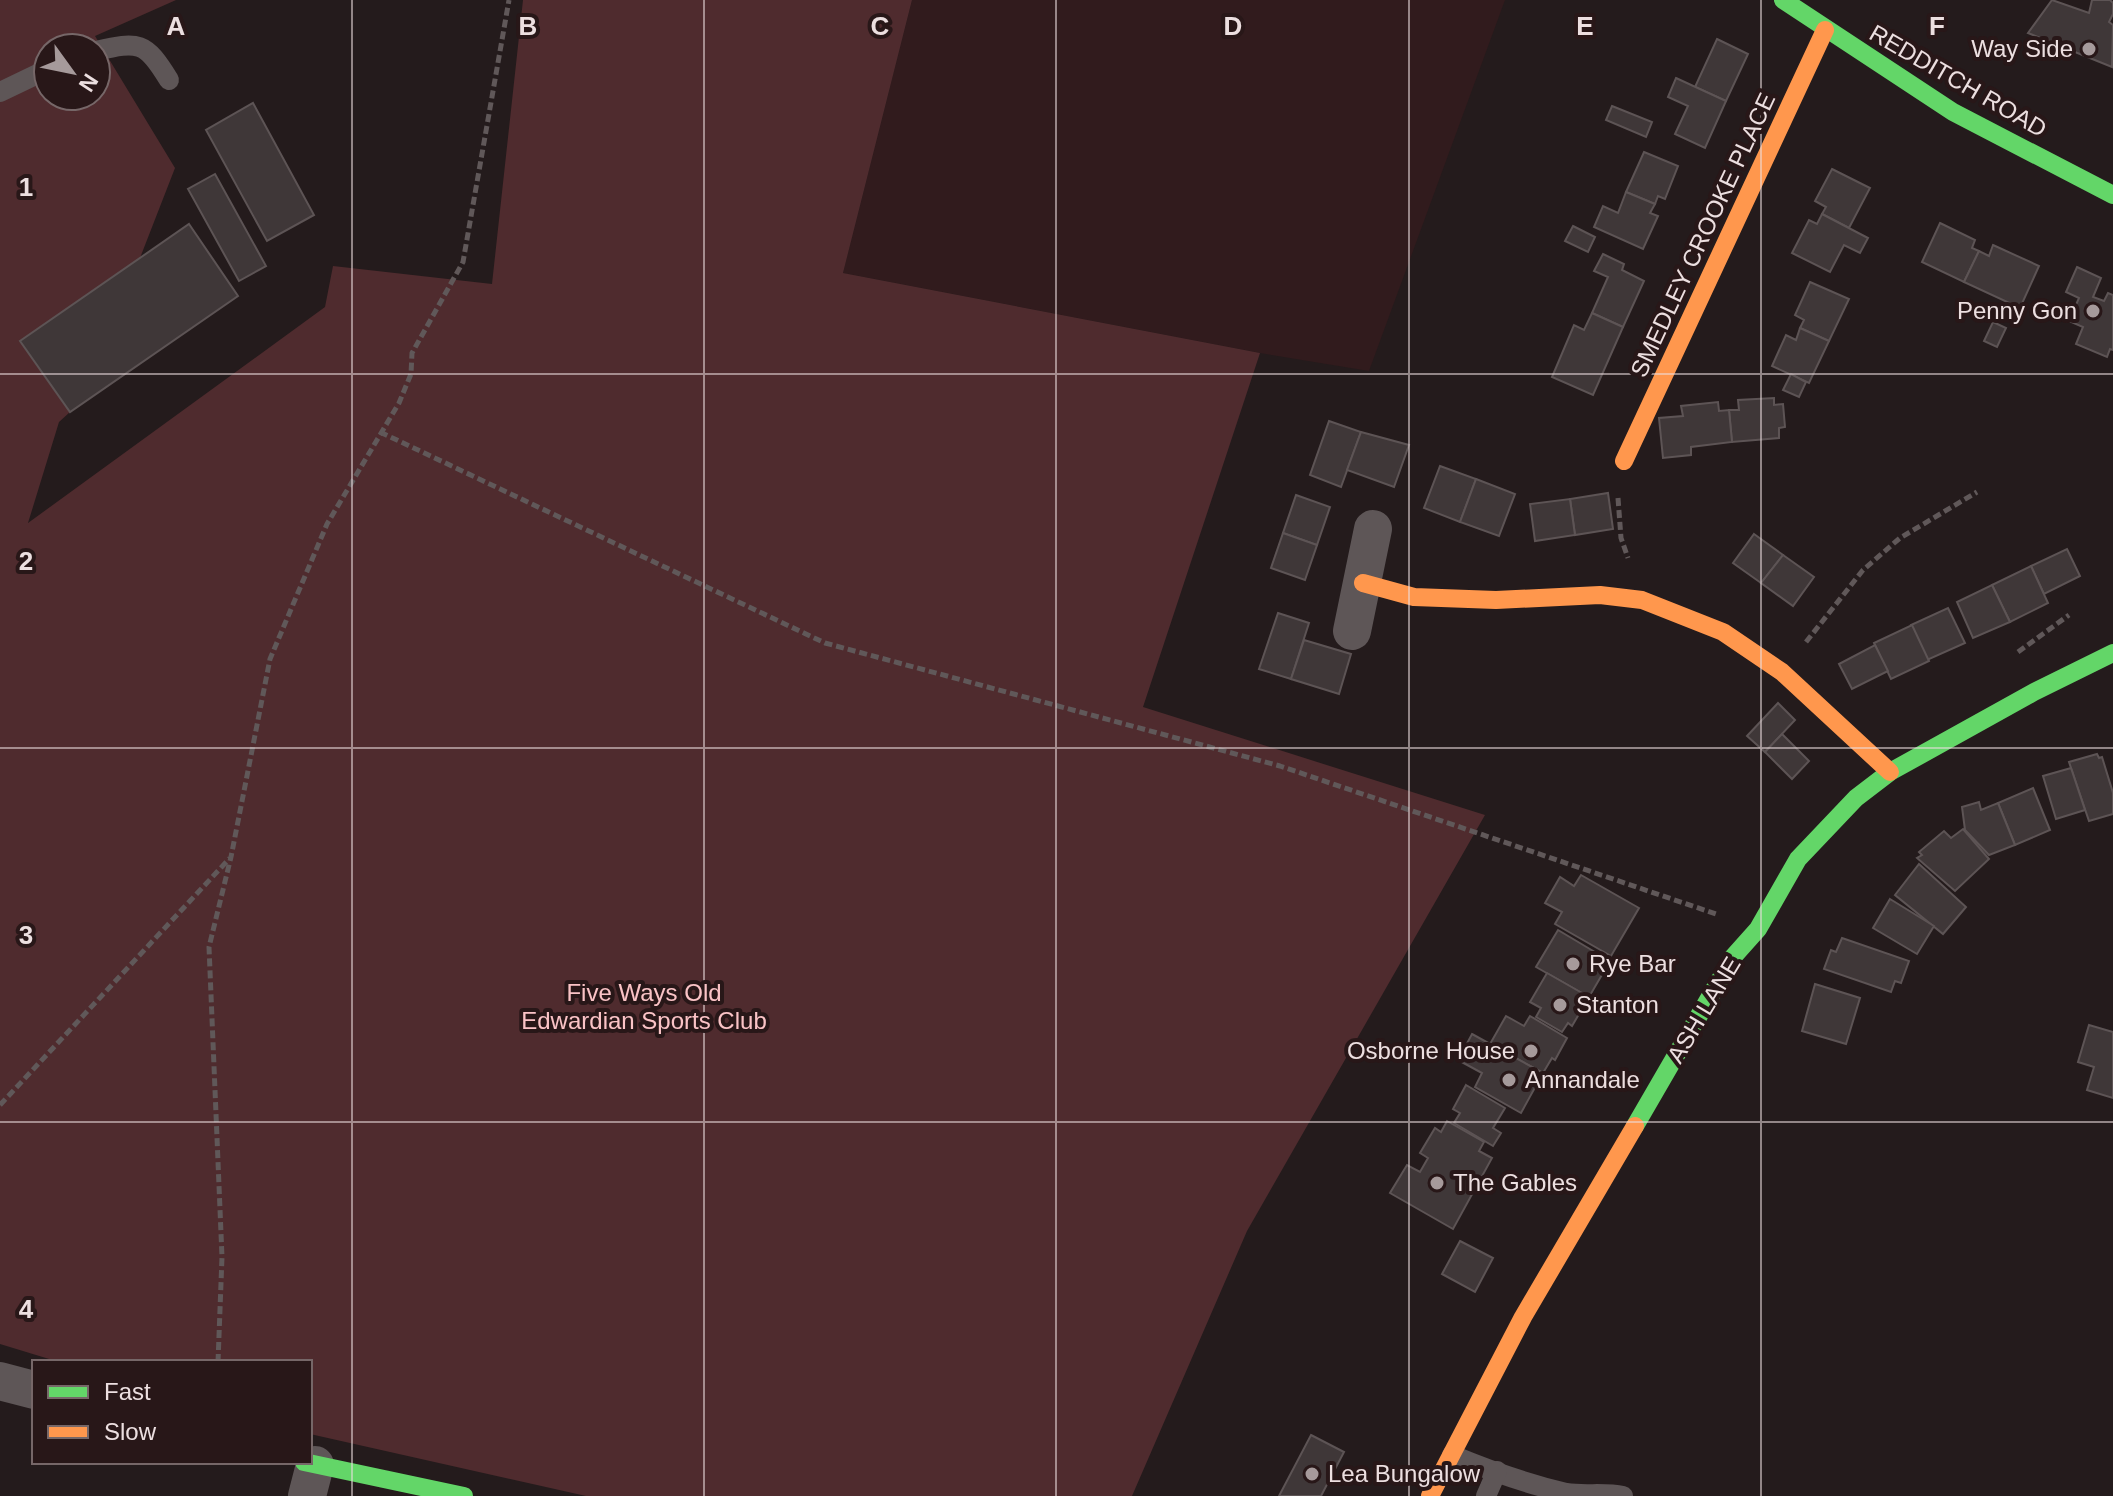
<svg xmlns="http://www.w3.org/2000/svg" width="2113" height="1496" viewBox="0 0 2113 1496" font-family="Arial,sans-serif">
	<style>
		.built { fill: #311b1d }
		.green { fill: #4f2b2e; fill-rule: evenodd }
		.building { fill: #3f3738; stroke: #5d5455; stroke-width: 2 }
		.lines { fill: none; stroke-linecap: round; stroke-linejoin: round }
		.path { stroke: #605859; stroke-width: 5; stroke-dasharray: 8 4; stroke-linecap: butt }
		.lane { stroke: #5e5657; stroke-width: 20 }
		.street { stroke: #5e5657; stroke-width: 38 }
		.fast { stroke: #63d668; stroke-width: 18 }
		.slow { stroke: #ff974d; stroke-width: 18 }
		.grid { fill: none; stroke: #ecdfe0; stroke-width: 2; stroke-opacity: 0.55 }
		.poi-dot { fill: #a69a9b; stroke: #281718; stroke-width: 3 }
		.labels { text-anchor: middle; stroke-width: 8; stroke-linejoin: round; paint-order: stroke }
		.poi-label { font-size: 24px; fill: #ecdfe0; stroke: #281718; text-anchor: start }
		.street-label { font-size: 24px; fill: #ecdfe0; stroke: #281718 }
		.park-label { font-size: 24px; fill: #fac3c6; stroke: #281718 }
		.grid-label { font-size: 26px; text-anchor: middle; font-weight: bold; fill: #ecdfe0; stroke: #281718; stroke-width: 8; stroke-linejoin: round; paint-order: stroke }
	</style>
	<rect width="100%" height="100%" fill="#241b1c"/>
	<polygon class="built" points="912,0 1505,0 1369,371 1260,353 843,273"/>
	<path class="green" d="M0 0H176L95 36 175 168 140 258 21 340 70 412 59 422 28 523 325 307 333 266 492 284 523 0H912L843 273 1260 353 1143 707 1485 815 1247 1231 1132 1496H586L310 1434V1362H59L0 1344ZM48 48H96V96H48Z"/>
	<g class="building">
		<polygon points="2052,0 2089,13 2092,0 2110,0 2113,3 2113,14 2109,22 2113,25 2112,67 2028,33"/>
		<polygon points="1717,39 1748,54 1726,101 1695,87"/>
		<polygon points="1676,78 1726,101 1705,148 1675,134 1688,106 1668,97"/>
		<polygon points="253,103 314,215 267,241 206,130"/>
		<polygon points="1612,106 1652,122 1646,137 1606,120"/>
		<polygon points="1644,152 1678,166 1665,199 1658,196 1655,204 1626,192"/>
		<polygon points="1832,169 1870,188 1849,228 1822,214 1826,207 1815,201"/>
		<polygon points="215,174 266,266 239,281 188,189"/>
		<polygon points="1626,192 1655,204 1650,213 1658,216 1643,249 1594,227 1603,206 1618,213"/>
		<polygon points="1822,214 1868,238 1860,253 1844,245 1830,272 1792,253 1809,220 1817,224"/>
		<polygon points="1940,223 1975,240 1972,248 1979,251 1964,282 1922,262"/>
		<polygon points="189,224 238,296 70,412 20,341"/>
		<polygon points="1573,226 1595,237 1588,252 1565,241"/>
		<polygon points="1993,245 2039,266 2020,308 1964,282 1979,251 1989,256"/>
		<polygon points="1603,254 1624,264 1622,270 1644,281 1623,327 1592,313 1608,277 1594,271"/>
		<polygon points="2077,267 2101,278 2093,297 2104,301 2108,293 2113,295 2113,350 2110,349 2107,357 2076,344 2083,327 2069,321 2079,298 2066,292"/>
		<polygon points="1810,282 1849,299 1829,341 1800,328 1804,320 1795,315"/>
		<polygon points="1592,313 1623,327 1593,395 1552,377 1574,325 1584,330"/>
		<polygon points="1993,322 2006,328 1997,347 1984,341"/>
		<polygon points="1800,328 1829,341 1809,383 1772,366 1786,335 1796,340"/>
		<polygon points="1791,374 1806,382 1799,397 1783,390"/>
		<polygon points="1774,398 1774,405 1783,404 1785,427 1779,428 1779,438 1732,442 1729,410 1739,410 1738,400"/>
		<polygon points="1718,402 1719,411 1729,410 1732,442 1691,447 1691,455 1663,458 1659,418 1683,416 1681,406"/>
		<polygon points="1329,421 1361,432 1341,487 1310,475"/>
		<polygon points="1361,432 1409,445 1394,487 1347,470"/>
		<polygon points="1440,466 1476,479 1460,522 1424,508"/>
		<polygon points="1476,479 1515,494 1499,536 1460,522"/>
		<polygon points="1608,493 1613,529 1575,535 1570,499"/>
		<polygon points="1296,495 1330,507 1317,545 1283,533"/>
		<polygon points="1570,499 1575,535 1535,541 1530,504"/>
		<polygon points="1283,533 1317,545 1305,580 1271,568"/>
		<polygon points="1754,534 1783,555 1761,583 1733,563"/>
		<polygon points="2067,549 2080,576 2044,594 2031,566"/>
		<polygon points="1783,555 1814,577 1793,606 1761,583"/>
		<polygon points="2031,566 2048,603 2010,622 1992,585"/>
		<polygon points="1992,585 2010,622 1973,638 1957,602"/>
		<polygon points="1948,608 1965,643 1927,660 1911,625"/>
		<polygon points="1278,613 1309,623 1291,679 1259,669"/>
		<polygon points="1912,625 1929,661 1891,679 1874,643"/>
		<polygon points="1304,640 1351,654 1339,694 1291,679"/>
		<polygon points="1875,645 1888,671 1852,689 1839,664"/>
		<polygon points="1778,703 1795,720 1765,752 1747,736"/>
		<polygon points="1782,734 1809,761 1792,779 1765,752"/>
		<polygon points="2097,754 2099,758 2102,757 2113,793 2113,814 2089,821 2069,762"/>
		<polygon points="2071,768 2085,810 2056,819 2043,776"/>
		<polygon points="2033,788 2050,830 2015,845 1998,803"/>
		<polygon points="1979,802 1981,810 1998,803 2015,845 1989,855 1965,830 1962,807"/>
		<polygon points="1963,829 1989,859 1955,891 1917,858 1922,855 1919,852 1944,831 1951,838"/>
		<polygon points="1919,864 1966,907 1943,934 1895,895"/>
		<polygon points="1581,875 1639,908 1611,956 1555,924 1562,912 1545,903 1560,877 1574,886"/>
		<polygon points="1890,899 1934,926 1917,954 1873,928"/>
		<polygon points="1558,930 1610,961 1589,997 1536,967"/>
		<polygon points="1842,938 1909,961 1901,983 1895,981 1891,992 1824,969 1831,950 1836,952"/>
		<polygon points="1547,973 1589,997 1572,1026 1568,1023 1562,1032 1536,1017 1541,1008 1530,1002"/>
		<polygon points="1815,984 1860,998 1846,1044 1802,1031"/>
		<polygon points="1506,1016 1524,1026 1530,1016 1567,1038 1555,1060 1552,1058 1543,1073 1490,1044"/>
		<polygon points="2089,1025 2113,1032 2113,1098 2087,1090 2094,1067 2078,1062"/>
		<polygon points="1472,1034 1543,1073 1521,1113 1475,1087 1482,1073 1458,1060"/>
		<polygon points="1466,1085 1505,1108 1493,1128 1501,1133 1493,1146 1454,1123 1460,1113 1453,1109"/>
		<polygon points="1447,1121 1484,1142 1479,1151 1492,1158 1453,1229 1390,1193 1407,1165 1420,1172 1428,1158 1420,1153 1435,1128 1441,1132"/>
		<polygon points="1460,1241 1493,1258 1475,1292 1442,1274"/>
		<polygon points="1311,1435 1344,1452 1321,1496 1279,1496"/>
	</g>
	<g class="lines">
		<g class="path">
			<polyline points="380,432 825,643 1280,766 1719,915"/>
			<polyline points="1618,498 1621,538 1628,558"/>
			<polyline points="1806,642 1863,570 1900,538 1977,492"/>
			<polyline points="2018,652 2069,615"/>
			<polyline points="0,1105 230,858"/>
			<polyline points="218,1362 222,1257 209,947 231,857 270,659 327,524 399,403 411,374 412,353 463,262 509,0"/>
		</g>
		<g class="lane">
			<path d="M96 51C139 41 145 41 169 80"/>
			<polyline points="0,92 48,69"/>
			<path d="M1452 1455C1488 1470 1528 1484 1566 1493 1585 1496 1604 1492 1623 1496"/>
			<polyline points="1486,1496 1497,1471"/>
		</g>
		<g class="street">
			<polyline points="1352,631 1373,529"/>
			<polyline points="0,1381 34,1390"/>
			<polyline points="307,1496 315,1465"/>
		</g>
		<g class="fast">
			<polyline points="1783,0 1953,112 2113,195"/>
			<polyline points="1635,1126 1733,957 1758,929 1798,859 1856,798 1890,772 2034,692 2113,653"/>
			<polyline points="304,1462 464,1496"/>
		</g>
		<g class="slow">
			<polyline points="1624,461 1825,30"/>
			<polyline points="1363,583 1414,597 1496,600 1600,595 1642,600 1723,632 1782,672 1890,772"/>
			<polyline points="1430,1496 1523,1317 1635,1126"/>
		</g>
	</g>
	<path class="grid" d="M352 0V1496M704 0V1496M1056 0V1496M1409 0V1496M1761 0V1496M0 374H2113M0 748H2113M0 1122H2113"/>
	<g class="poi-dot">
		<circle cx="2089" cy="49" r="8"/>
		<circle cx="2093" cy="311" r="8"/>
		<circle cx="1573" cy="964" r="8"/>
		<circle cx="1560" cy="1005" r="8"/>
		<circle cx="1531" cy="1051" r="8"/>
		<circle cx="1509" cy="1080" r="8"/>
		<circle cx="1437" cy="1183" r="8"/>
		<circle cx="1312" cy="1474" r="8"/>
	</g>
	<g class="labels">
		<g class="poi-label">
			<text x="2073" y="57" text-anchor="end">Way Side</text>
			<text x="2077" y="319" text-anchor="end">Penny Gon</text>
			<text x="1589" y="972">Rye Bar</text>
			<text x="1576" y="1013">Stanton</text>
			<text x="1515" y="1059" text-anchor="end">Osborne House</text>
			<text x="1525" y="1088">Annandale</text>
			<text x="1453" y="1191">The Gables</text>
			<text x="1328" y="1482">Lea Bungalow</text>
		</g>
		<g class="street-label">
			<text transform="translate(1958 81) rotate(30)" y="8">REDDITCH ROAD</text>
			<text transform="translate(1703 235) rotate(-65)" y="8">SMEDLEY CROOKE PLACE</text>
			<text transform="translate(1704 1010) rotate(-59)" y="8">ASH LANE</text>
		</g>
		<g class="park-label">
			<text x="644" y="1001">Five Ways Old<tspan x="644" dy="28">Edwardian Sports Club</tspan></text>
		</g>
	</g>
	<g class="grid-label">
		<text x="176" y="35">A</text>
		<text x="528" y="35">B</text>
		<text x="880" y="35">C</text>
		<text x="1233" y="35">D</text>
		<text x="1585" y="35">E</text>
		<text x="1937" y="35">F</text>
		<text x="26" y="196">1</text>
		<text x="26" y="570">2</text>
		<text x="26" y="944">3</text>
		<text x="26" y="1318">4</text>
	</g>
	<rect x="32" y="1360" width="280" height="104" fill="#281718" stroke="#766768" stroke-width="2"/>
	<rect x="48" y="1386" width="40" height="12" fill="#63d668" stroke="#766768" stroke-width="2"/>
	<text x="104" y="1400" font-size="24" fill="#ecdfe0">Fast</text>
	<rect x="48" y="1426" width="40" height="12" fill="#ff974d" stroke="#766768" stroke-width="2"/>
	<text x="104" y="1440" font-size="24" fill="#ecdfe0">Slow</text>
	<g transform="translate(72 72) rotate(123)"><circle r="38" fill="#281718" stroke="#766768" stroke-width="2"/>
	<path d="M0-6L14 30L0 20L-14 30Z" fill="#a69a9b"/>
	<text y="-12" font-size="22" font-weight="bold" text-anchor="middle" fill="#ecdfe0">N</text>
	</g>
</svg>
